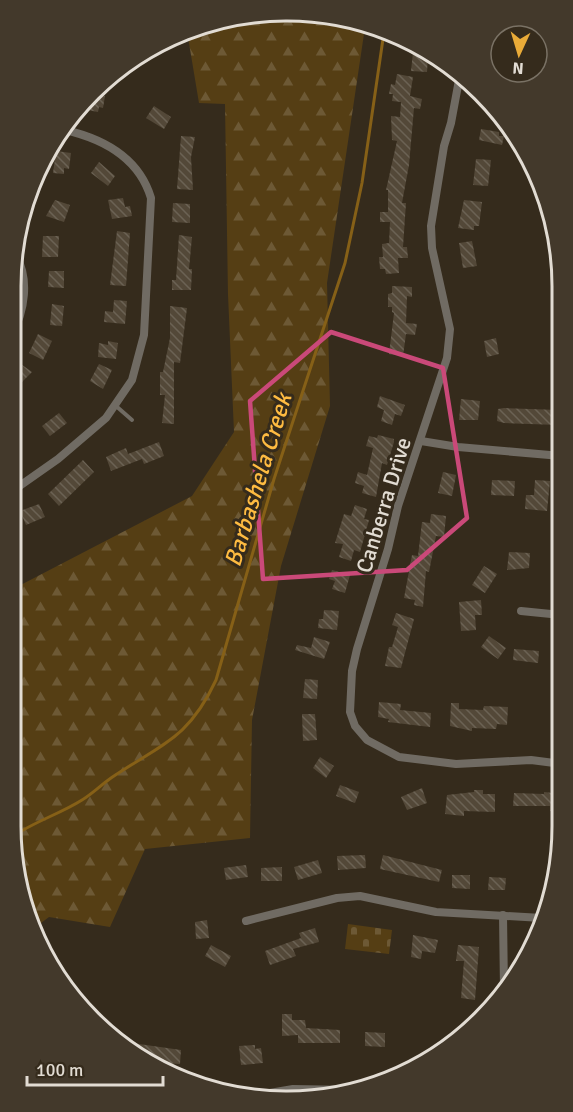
<svg xmlns="http://www.w3.org/2000/svg" width="573" height="1112" viewBox="0 0 573 1112" font-family="Signika,sans-serif">
	<style>
		.forest { fill: url(#forest-firs) }
		.cemetery { fill: url(#cemetery-stones) }
		.lines { fill: none; stroke-linecap: round; stroke-linejoin: round }
		.stream { stroke: #866017; stroke-width: 3 }
		.building { fill: url(#building-back-hatch) }
		.lane { stroke: #706b63; stroke-width: 4 }
		.street { stroke: #706b63; stroke-width: 8 }
		.marked { fill: none; stroke: #ca4979; stroke-width: 4.5; stroke-linejoin: round }
		.labels { text-anchor: middle; stroke-width: 6; stroke-linejoin: round; paint-order: stroke }
		.street-label { font-size: 22px; fill: #e2dcd3; stroke: #352b1c }
		.water-label { font-size: 24px; font-style: italic; fill: #febb41; stroke: #352b1c }
		.rim { fill: none; stroke: #e2dcd3; stroke-width: 3 }
	</style>
	<defs>
		<pattern id="forest-firs" width="22" height="20" patternUnits="userSpaceOnUse" patternTransform="scale(1.5)"><rect width="22" height="20" fill="#553e14"/><path d="M5 1l3.5 6h-7zM16 11l3.5 6h-7z" fill="#6d5935"/></pattern>
		<pattern id="cemetery-stones" width="16" height="16" patternUnits="userSpaceOnUse" patternTransform="scale(1.5)"><rect width="16" height="16" fill="#553e14"/><path d="M2 7V4a2 2 0 0 1 4 0v3zM10 15v-3a2 2 0 0 1 4 0v3z" fill="#6d5935"/></pattern>
		<pattern id="building-back-hatch" width="6" height="6" patternUnits="userSpaceOnUse" patternTransform="scale(1.5)"><rect width="6" height="6" fill="#534838"/><path d="M-1 5l2 2M0 0l6 6M5-1l2 2" fill="none" stroke="#6b6254"/></pattern>
	</defs>
	<rect width="100%" height="100%" fill="#352b1c"/>
	<polygon class="forest" points="305,11 365,27 327,283 330,406 281,566 252,720 250,838 145,849 110,927 49,917 33,929 25,915 11,825 11,590 192,496 234,432 228,294 225,104 199,103 187,31 198,25"/>
	<polygon class="cemetery" points="348,924 392,930 389,954 345,949"/>
	<g class="lines">
		<path class="stream" d="M12 837C33 822 60 814 82 800 92 794 101 785 111 778 161 744 188 740 216 680L274 479 345 263 362 183 384 32"/>
	</g>
	<g class="building">
		<polygon points="414,43 428,55 427,72 411,71"/>
		<polygon points="397,74 413,77 410,96 422,99 420,109 414,108 409,165 402,203 406,203 403,247 407,247 408,258 398,258 399,273 386,274 385,269 380,269 379,257 383,257 382,244 389,243 390,222 380,222 380,212 388,212 388,190 386,190 397,141 392,140 391,116 400,117 401,102 392,101 393,94 389,94 391,84 395,85"/>
		<polygon points="93,94 105,96 103,108 99,107 98,112 82,109"/>
		<polygon points="154,106 171,117 164,129 146,118"/>
		<polygon points="481,129 499,132 499,136 504,136 502,145 479,140"/>
		<polygon points="181,136 195,137 191,157 193,190 177,189"/>
		<polygon points="56,151 71,153 69,169 64,168 64,174 53,173"/>
		<polygon points="476,159 491,160 488,186 473,185"/>
		<polygon points="99,162 115,176 108,186 91,173"/>
		<polygon points="123,198 125,207 130,206 132,216 112,219 108,200"/>
		<polygon points="55,200 70,205 64,222 46,216"/>
		<polygon points="464,200 482,202 479,226 474,226 474,230 458,228"/>
		<polygon points="173,203 190,204 190,223 172,222"/>
		<polygon points="117,231 130,233 126,286 110,285"/>
		<polygon points="179,235 192,237 189,269 192,269 191,290 172,290 172,280 176,280"/>
		<polygon points="43,236 59,236 58,257 42,257"/>
		<polygon points="472,241 477,266 463,268 459,243"/>
		<polygon points="49,271 64,271 64,288 48,287"/>
		<polygon points="392,286 412,287 412,297 407,296 406,323 417,324 415,335 406,334 403,356 389,354 394,313 392,312 392,307 388,307 388,294 392,293"/>
		<polygon points="114,300 127,301 125,324 104,322 105,311 113,312"/>
		<polygon points="52,304 64,306 62,326 50,325"/>
		<polygon points="170,306 187,308 180,363 174,362 174,424 162,423 165,395 160,395 160,372 163,372 170,338"/>
		<polygon points="38,334 52,341 43,360 29,353"/>
		<polygon points="496,338 499,354 487,357 484,341"/>
		<polygon points="108,341 118,343 116,359 98,357 99,343 108,345"/>
		<polygon points="18,362 32,372 17,387 11,381 11,370"/>
		<polygon points="99,364 112,370 103,389 90,381"/>
		<polygon points="380,396 405,405 401,416 395,414 392,425 381,421 384,410 377,407"/>
		<polygon points="461,399 480,401 478,420 459,420"/>
		<polygon points="504,408 559,410 558,425 504,423 497,421 498,409"/>
		<polygon points="59,413 67,423 50,436 42,426"/>
		<polygon points="378,435 394,439 394,442 387,465 382,463 376,497 362,493 364,486 355,483 358,472 367,475 373,448 366,446 369,436 377,438"/>
		<polygon points="159,442 164,456 144,464 142,459 111,471 106,457 126,448 128,454"/>
		<polygon points="83,460 94,472 59,506 48,494"/>
		<polygon points="443,472 456,475 452,496 438,493"/>
		<polygon points="492,480 515,481 514,496 491,495"/>
		<polygon points="535,480 550,481 547,511 525,509 526,495 534,495"/>
		<polygon points="39,504 45,517 26,525 20,511"/>
		<polygon points="355,505 367,509 364,519 369,520 360,552 354,550 351,561 339,557 343,544 335,543 344,514 351,516"/>
		<polygon points="431,514 446,516 444,537 436,536 429,572 426,571 423,607 414,605 415,600 404,598 412,555 418,556 422,522 430,523"/>
		<polygon points="509,552 530,553 529,568 507,570"/>
		<polygon points="484,566 497,574 485,593 472,585"/>
		<polygon points="332,570 350,575 345,593 332,589 335,581 329,579"/>
		<polygon points="481,600 482,615 475,615 476,630 461,631 459,602"/>
		<polygon points="324,610 339,611 337,630 318,628 319,619 323,619"/>
		<polygon points="396,613 414,619 401,668 385,666 389,647 392,647 398,627 392,625"/>
		<polygon points="489,636 506,648 498,659 481,647"/>
		<polygon points="314,637 330,642 324,659 295,650 297,645 311,648"/>
		<polygon points="514,649 539,651 538,663 513,660"/>
		<polygon points="305,679 318,680 317,699 303,698"/>
		<polygon points="379,702 401,704 400,710 431,713 430,727 388,722 389,719 378,717"/>
		<polygon points="451,703 459,703 459,709 483,710 484,706 508,707 507,725 497,724 496,729 472,728 472,731 450,726"/>
		<polygon points="302,714 315,714 317,740 303,741"/>
		<polygon points="320,757 334,766 326,778 313,768"/>
		<polygon points="340,785 359,792 355,803 336,796"/>
		<polygon points="422,788 427,803 407,810 401,797"/>
		<polygon points="474,790 483,790 483,794 495,794 495,812 464,811 464,816 445,814 447,795 474,792"/>
		<polygon points="544,792 562,794 562,813 550,811 550,806 513,806 514,793 544,794"/>
		<polygon points="365,855 366,868 338,870 337,856"/>
		<polygon points="383,855 442,870 439,882 380,869"/>
		<polygon points="318,860 322,873 298,880 294,867"/>
		<polygon points="246,865 248,877 226,880 224,868"/>
		<polygon points="282,867 282,881 261,881 261,868"/>
		<polygon points="452,875 470,875 470,889 452,888"/>
		<polygon points="489,877 506,878 505,890 488,890"/>
		<polygon points="207,920 209,938 196,939 195,922"/>
		<polygon points="315,928 319,942 293,949 296,956 270,965 265,951 301,938 299,933"/>
		<polygon points="413,935 438,940 435,953 422,951 421,959 411,957"/>
		<polygon points="211,945 231,956 225,967 205,956"/>
		<polygon points="458,945 479,947 475,1000 461,998 464,961 456,961"/>
		<polygon points="282,1014 292,1014 292,1020 305,1020 306,1028 340,1030 340,1043 298,1043 298,1035 282,1036"/>
		<polygon points="365,1032 385,1033 385,1047 365,1046"/>
		<polygon points="118,1041 181,1050 180,1064 148,1062 133,1055"/>
		<polygon points="255,1045 255,1049 261,1048 263,1063 241,1065 239,1046"/>
	</g>
	<g class="lines">
		<polyline class="lane" points="116,406 132,420"/>
		<g class="street">
			<polyline points="459,80 451,123 444,146 431,226 432,248 450,329 447,358 398,506 388,549 357,649 352,671 350,712 355,726 367,740 399,757 456,764 531,760 562,764"/>
			<polyline points="27,208 30,198"/>
			<path d="M11 336C25 312 30 278 15 254"/>
			<polyline points="421,441 458,447 561,456"/>
			<path d="M11 492 58 459 106 418 132 380 144 335 151 198C139 158 104 139 65 130"/>
			<polyline points="521,611 561,615"/>
			<polyline points="503,915 504,990"/>
			<polyline points="246,921 337,898 360,896 436,912 542,918"/>
			<polyline points="258,1095 293,1089 352,1090"/>
		</g>
	</g>
	<path class="marked" d="M331 332 443 368 467 518 407 570 263 579 250 401Z"/>
	<g class="labels">
		<g class="street-label">
			<text transform="translate(383 505) rotate(-73)" y="8">Canberra Drive</text>
		</g>
		<g class="water-label">
			<text transform="translate(258 480) rotate(-73)" y="8">Barbashela Creek</text>
		</g>
	</g>
	<path d="M0 0H573V1112H0ZM286 21H287A265 265 0 0 1 552 286V826A265 265 0 0 1 287 1091H286A265 265 0 0 1 21 826V286A265 265 0 0 1 286 21Z" fill="#43392b" fill-rule="evenodd"/>
	<path class="rim" d="M286 21H287A265 265 0 0 1 552 286V826A265 265 0 0 1 287 1091H286A265 265 0 0 1 21 826V286A265 265 0 0 1 286 21Z"/>
	<g transform="translate(519 54) rotate(184)"><circle r="28" fill="#352b1c" stroke="#7a7265" stroke-width="1.5"/>
	<path d="M0-4.5L10 22L0 15L-10 22Z" fill="#e9ab38"/>
	<text y="-9" font-size="16" font-weight="bold" text-anchor="middle" fill="#e2dcd3">N</text>
	</g>
	<path d="M27 1076v9h136v-9" fill="none" stroke="#e2dcd3" stroke-width="3"/>
	<text x="36" y="1076" font-size="18" fill="#e2dcd3" stroke="#352b1c" stroke-width="4.5" paint-order="stroke">100 m</text>
</svg>
